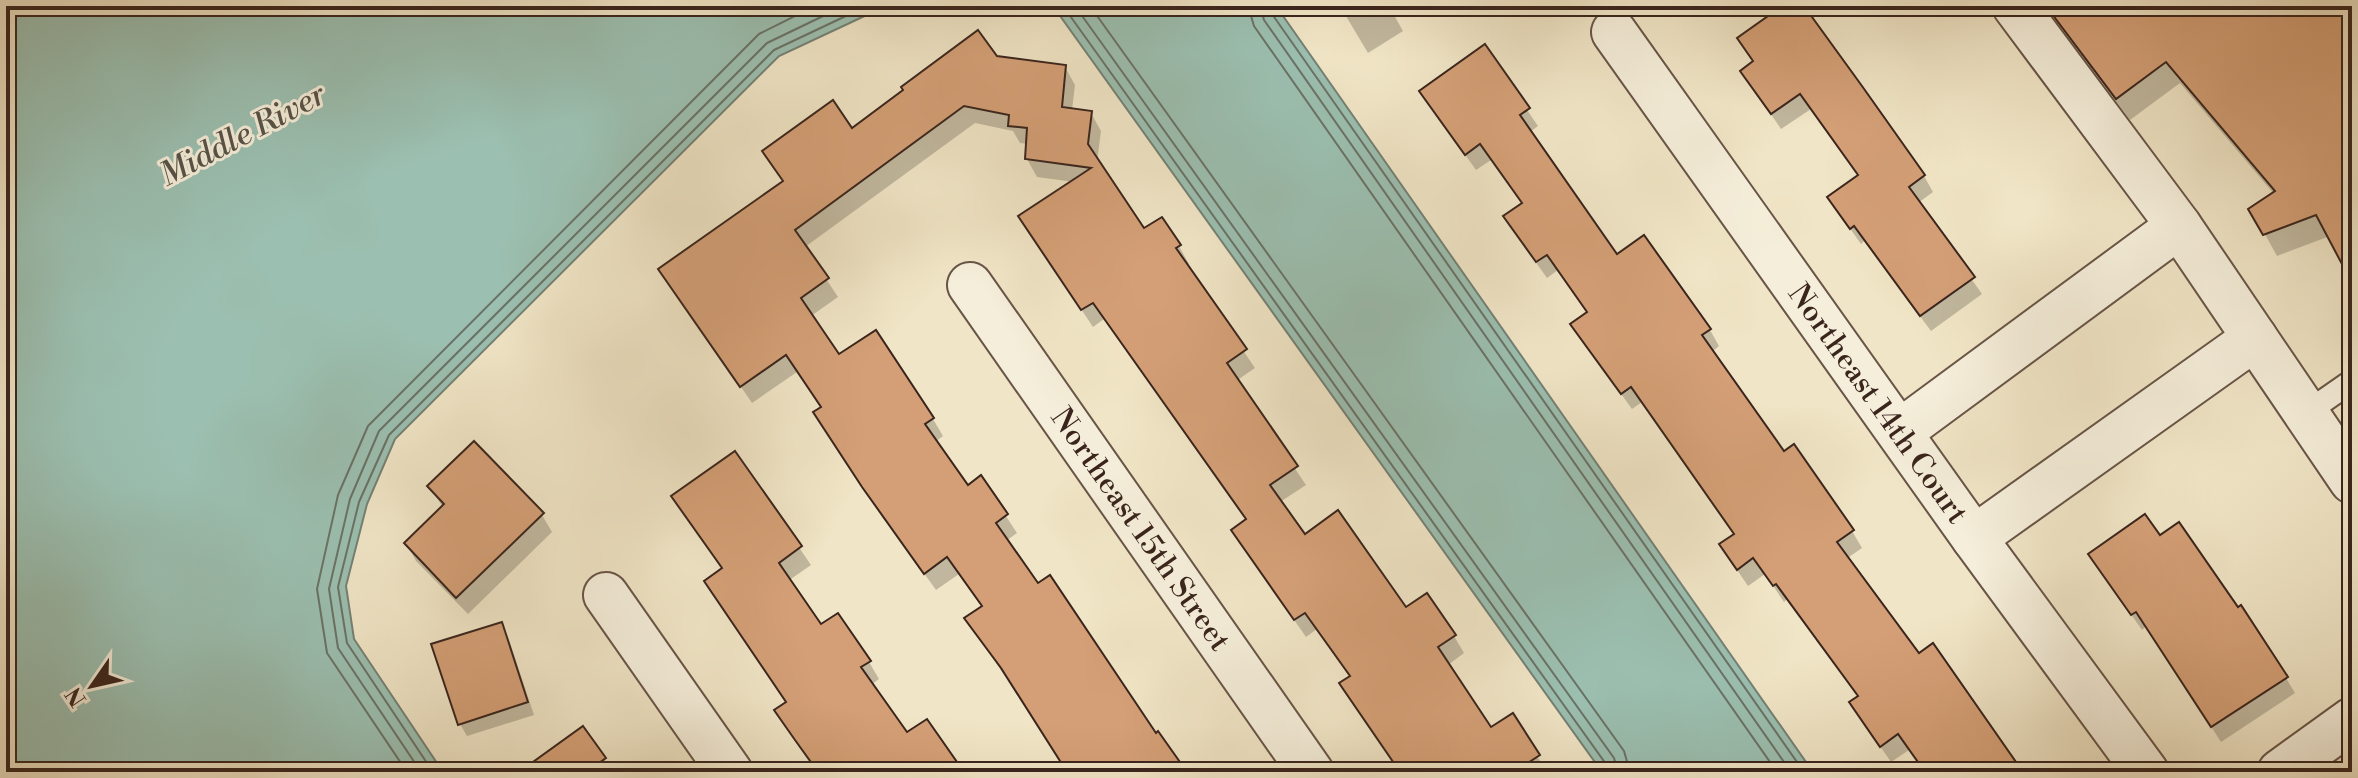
<svg xmlns="http://www.w3.org/2000/svg" width="2358" height="778" viewBox="0 0 2358 778" font-family="'Libre Bodoni',serif">
	<style>
		.water { fill: #9bbfb0; stroke: #748175; stroke-width: 2 }
		.shadow { fill: #0003 }
		.lines { fill: none; stroke-linecap: round; stroke-linejoin: round }
		.shore { stroke: #6a7266; stroke-width: 2 }
		.building { fill: #d49f76; stroke: #3a251d; stroke-width: 2 }
		.lane-casing { stroke: #685547; stroke-width: 26 }
		.street-casing { stroke: #685547; stroke-width: 48 }
		.lane { stroke: #f5eeda; stroke-width: 22 }
		.street { stroke: #f5eeda; stroke-width: 44 }
		.labels { text-anchor: middle; stroke-width: 6; stroke-linejoin: round; paint-order: stroke }
		.street-label { font-size: 30px; fill: #3a251d; stroke: #f5eeda }
		.water-label { font-size: 32px; font-style: italic; fill: #575349; stroke: #f5eeda }
	</style>
	<rect width="100%" height="100%" fill="#f0e5c6"/>
	<filter id="stains"><feTurbulence type="fractalNoise" baseFrequency=".0025" numOctaves="4"/><feColorMatrix values="0 0 0 0 .2 0 0 0 0 .09 0 0 0 0 .02 0 0 0 .5 -.17"/></filter>
	<radialGradient id="worn" r=".72"><stop offset=".6" stop-color="#630" stop-opacity="0"/><stop offset="1" stop-color="#630" stop-opacity=".3"/></radialGradient>
	<g class="water">
		<polygon points="6,6 886,6 779,56 395,439 367,504 346,586 354,639 443,772 6,772"/>
		<polygon points="1053,6 1276,6 1813,772 1602,772"/>
	</g>
	<g class="shadow">
		<polygon points="1340,6 1389,6 1403,31 1368,53"/>
		<polygon points="1786,6 1801,6 1924,176 1933,192 1918,203 1982,294 1931,331 1864,241 1861,244 1839,213 1859,176 1811,109 1781,129 1742,72 1755,63"/>
		<polygon points="2054,6 2333,6 2352,36 2352,264 2330,236 2277,256 2251,209 2274,194 2180,83 2130,120 2064,31 2051,9"/>
		<polygon points="1484,47 1538,126 1530,132 1617,257 1710,330 1719,346 1712,352 1784,454 1852,531 1862,548 1846,559 1918,656 2020,772 1925,772 1909,750 1891,762 1861,719 1859,697 1787,599 1784,602 1765,574 1748,586 1731,561 1736,535 1642,402 1632,409 1583,341 1588,313 1558,270 1547,278 1515,233 1506,217 1523,205 1491,160 1476,170 1432,108"/>
		<polygon points="996,58 1065,67 1075,85 1072,110 1091,113 1101,131 1097,162 1143,231 1179,246 1189,264 1186,266 1255,368 1236,381 1306,485 1280,502 1304,537 1406,610 1454,636 1464,653 1448,665 1491,730 1512,716 1547,772 1400,772 1352,701 1351,677 1317,629 1306,637 1244,548 1248,521 1104,319 1093,327 1031,234 1074,182 1037,177 1027,159 1028,144 1020,143 1013,131 975,123 805,247 838,297 811,316 839,357 933,419 943,436 935,442 967,488 981,478 1017,533 1006,541 1184,772 1068,772 967,619 983,608 959,574 936,590 875,505 826,431 822,409 797,372 752,403 660,269 784,183 764,152 852,130"/>
		<polygon points="735,454 811,565 788,581 821,627 869,662 879,679 871,685 907,735 961,772 818,772 723,570 673,497"/>
		<polygon points="430,486 542,515 552,532 468,614 416,561 406,543 443,508"/>
		<polygon points="2100,570 2286,678 2295,693 2221,742 2146,626 2142,630"/>
		<polygon points="501,624 508,637 534,715 467,736 460,724"/>
		<polygon points="583,729 613,772 522,772"/>
	</g>
	<g class="lines">
		<g class="shore">
			<polyline points="1063,6 1606,764 1608,772"/>
			<polyline points="1075,6 1614,758 1618,772"/>
			<polyline points="1090,6 1624,751 1630,772"/>
			<polyline points="1248,6 1254,26 1777,772"/>
			<polyline points="1260,6 1264,20 1791,772"/>
			<polyline points="1270,6 1272,14 1804,772"/>
			<polyline points="407,772 327,653 317,589 338,495 368,426 759,34 815,6"/>
			<polyline points="421,772 338,648 329,589 350,499 379,431 767,43 844,6"/>
			<polyline points="433,772 347,643 338,587 359,502 389,435 774,50 867,6"/>
		</g>
	</g>
	<g class="building">
		<polygon points="1782,6 1804,6 1862,86 1925,175 1909,187 1975,277 1920,316 1854,226 1850,229 1827,197 1858,175 1800,94 1771,114 1740,71 1753,61 1737,38"/>
		<polygon points="2046,6 2336,6 2352,32 2352,283 2316,215 2263,235 2248,209 2275,191 2166,62 2116,99"/>
		<polygon points="978,30 997,56 1066,65 1062,107 1092,111 1088,144 1144,228 1162,217 1181,245 1176,248 1247,349 1227,363 1298,466 1270,485 1305,534 1338,510 1406,607 1427,593 1456,635 1438,647 1491,727 1513,713 1540,755 1514,772 1400,772 1339,683 1350,676 1305,613 1294,620 1231,530 1246,519 1093,303 1081,310 1018,216 1091,168 1025,159 1027,128 1008,126 1009,115 964,106 795,230 829,278 801,298 839,354 876,330 934,418 925,424 968,485 981,475 1008,514 996,523 1038,583 1050,575 1156,733 1158,731 1187,772 1067,772 1001,668 964,618 982,606 947,557 924,574 862,487 813,412 821,407 786,355 740,387 658,269 783,181 762,151 833,100 852,128 903,90 901,87"/>
		<polygon points="1485,44 1530,108 1520,115 1617,254 1644,235 1711,329 1702,335 1784,451 1794,444 1854,530 1837,542 1919,653 1933,643 2023,772 1925,772 1898,734 1880,747 1849,702 1858,696 1776,584 1773,586 1753,558 1737,570 1719,544 1734,534 1631,387 1621,394 1570,324 1587,312 1547,255 1536,262 1503,216 1522,203 1480,144 1465,155 1419,91"/>
		<polygon points="474,441 544,513 456,598 404,543 444,504 427,486"/>
		<polygon points="735,451 802,546 779,563 821,624 838,613 871,661 861,667 907,732 927,719 964,772 818,772 795,740 774,710 786,702 704,581 722,568 671,496"/>
		<polygon points="2145,514 2160,535 2179,522 2238,607 2241,605 2288,677 2211,727 2136,612 2131,615 2088,554"/>
		<polygon points="502,622 528,702 458,725 431,644"/>
		<polygon points="583,726 606,758 586,772 519,772"/>
	</g>
	<g class="lines">
		<g class="lane-casing">
			<polyline id="lane" points="2306,413 2352,381"/>
		</g>
		<g class="street-casing">
			<g id="street">
				<polyline points="2015,6 2179,226 2352,481"/>
				<path id="s1" d="M1614 32 1974 538 2146 772"/>
				<path id="s2" d="M970 285 1311 772"/>
				<polyline points="1901,431 2179,226"/>
				<polyline points="1974,538 2255,338"/>
				<polyline points="606,595 730,772"/>
				<polyline points="2280,772 2352,720"/>
			</g>
		</g>
		<use href="#lane" class="lane"/>
		<use href="#street" class="street"/>
	</g>
	<g class="labels">
		<g class="street-label">
			<text dy="10" stroke="none"><textPath href="#s1" startOffset="456">Northeast 14th Court</textPath></text>
			<text dy="10" stroke="none"><textPath href="#s2" startOffset="298">Northeast 15th Street</textPath></text>
		</g>
		<g class="water-label">
			<text transform="translate(242 134) rotate(-28)" y="11">Middle River</text>
		</g>
	</g>
	<rect width="2358" height="778" fill="none" stroke="#f0e5c6" stroke-width="32"/>
	<rect x="8" y="8" width="2342" height="762" fill="none" stroke="#3a251d" stroke-width="4"/>
	<rect x="16" y="16" width="2326" height="746" fill="none" stroke="#3a251d" stroke-width="2"/>
	<g transform="translate(92 686) rotate(236)" stroke="#f5eeda" stroke-width="6" paint-order="stroke">
	<path d="M0-6L14 30L0 20L-14 30Z" fill="#3a251d"/>
	<text y="-12" font-size="22" font-weight="bold" text-anchor="middle" fill="#3a251d">N</text>
	</g>
	<rect width="100%" height="100%" filter="url(#stains)"/>
	<rect width="100%" height="100%" fill="url(#worn)"/>
</svg>
